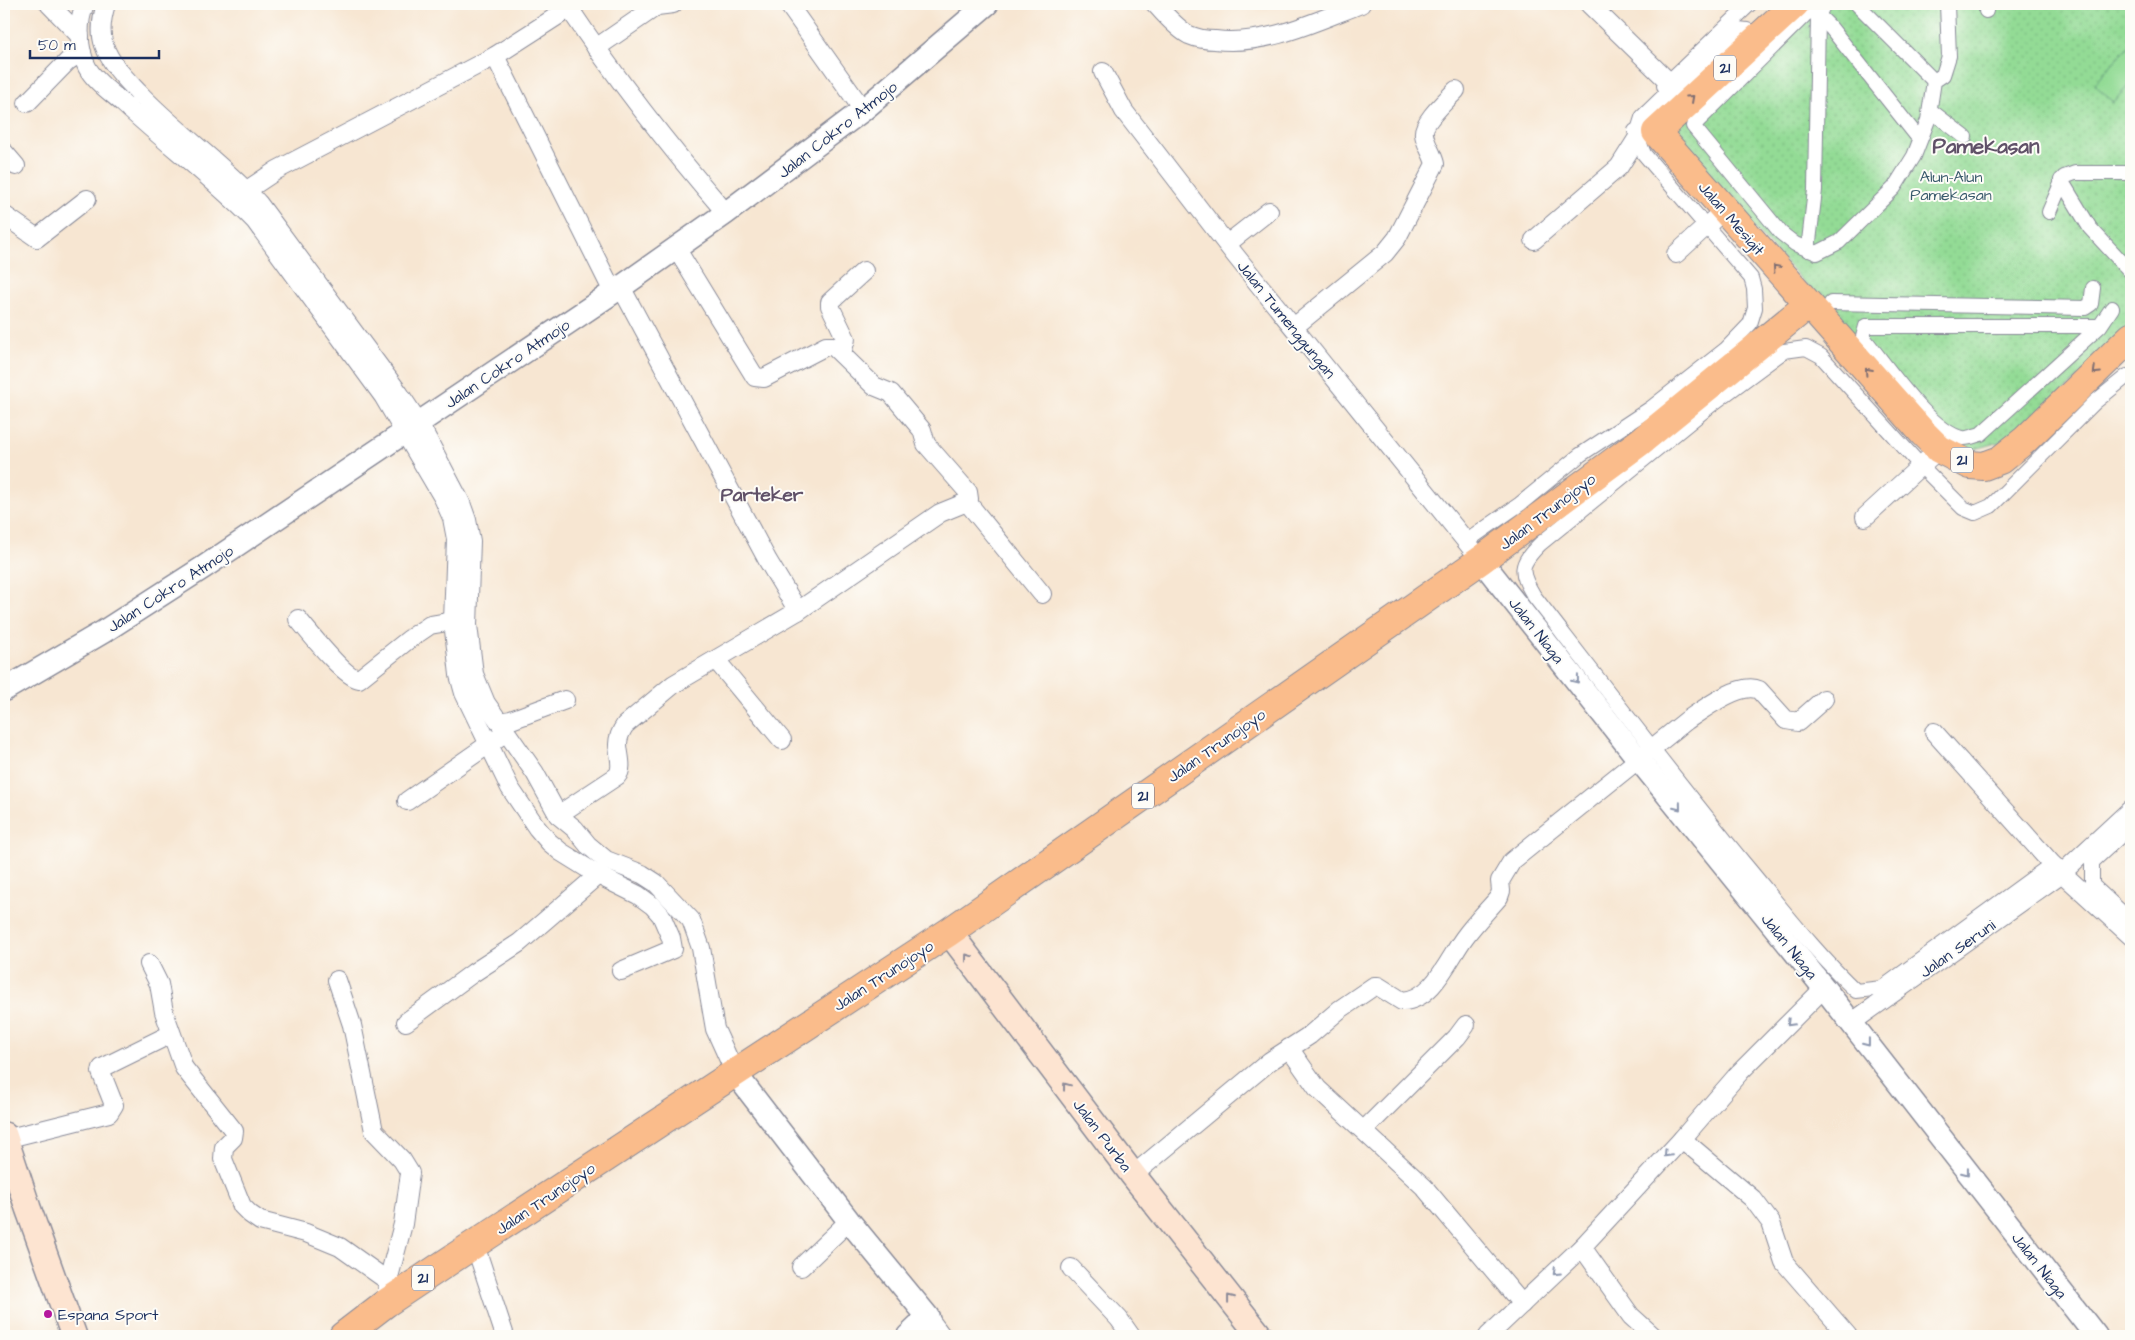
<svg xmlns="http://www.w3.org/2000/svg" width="2135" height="1340" viewBox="0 0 2135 1340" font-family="'Architects Daughter',sans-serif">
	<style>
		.grass { fill: url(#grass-dots); stroke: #57857a }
		.garden { fill: #93db95; stroke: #57857a }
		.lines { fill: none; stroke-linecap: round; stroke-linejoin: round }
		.pedestrian-casing { stroke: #898a98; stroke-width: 16 }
		.minor-casing { stroke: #898a98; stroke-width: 20 }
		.tertiary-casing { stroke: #898a98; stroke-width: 25 }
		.secondary-casing { stroke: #898a98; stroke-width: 28 }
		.trunk-casing { stroke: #898a98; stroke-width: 30 }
		.pedestrian { stroke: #fff; stroke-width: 14 }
		.minor { stroke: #fff; stroke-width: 18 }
		.tertiary { stroke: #fff; stroke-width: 22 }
		.secondary { stroke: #fde4d1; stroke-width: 25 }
		.trunk { stroke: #fabc8b; stroke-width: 28 }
		.oneway { stroke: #7f6e72 }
		.oneway2 { stroke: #8d97ae }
		.oneway3 { stroke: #8c8a98 }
		.poi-dot { fill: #b5179e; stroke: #fdfcf7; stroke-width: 2 }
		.labels { text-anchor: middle; stroke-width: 4; stroke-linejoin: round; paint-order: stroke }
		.shield { fill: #fdfcf7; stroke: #5f6c8c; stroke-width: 1 }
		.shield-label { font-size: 15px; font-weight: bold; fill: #1b2f5e }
		.street-label { font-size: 16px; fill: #1b2f5e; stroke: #fdfcf7 }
		.park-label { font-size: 16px; fill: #395a6c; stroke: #fdfcf7 }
		.poi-label { font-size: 16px; fill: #1b2f5e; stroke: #fdfcf7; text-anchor: start }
		.quarter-label { font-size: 19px; font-weight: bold; fill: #605168; stroke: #fdfcf7 }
		.district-label { font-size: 21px; font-weight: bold; fill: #605168; stroke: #fdfcf7 }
	</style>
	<defs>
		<pattern id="grass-dots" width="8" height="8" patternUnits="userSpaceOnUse" patternTransform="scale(1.25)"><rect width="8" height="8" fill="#93db95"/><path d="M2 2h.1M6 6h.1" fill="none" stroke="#7ebc83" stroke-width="1.8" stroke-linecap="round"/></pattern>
	</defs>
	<rect width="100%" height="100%" fill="#fdfcf7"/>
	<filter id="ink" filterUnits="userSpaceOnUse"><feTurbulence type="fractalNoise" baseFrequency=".02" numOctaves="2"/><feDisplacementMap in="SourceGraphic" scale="10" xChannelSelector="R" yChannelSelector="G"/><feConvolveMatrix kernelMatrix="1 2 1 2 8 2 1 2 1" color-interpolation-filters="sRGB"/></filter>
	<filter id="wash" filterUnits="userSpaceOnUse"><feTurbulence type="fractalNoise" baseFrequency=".0096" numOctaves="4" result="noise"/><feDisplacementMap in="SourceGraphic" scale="20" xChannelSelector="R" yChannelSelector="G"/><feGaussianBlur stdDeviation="1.12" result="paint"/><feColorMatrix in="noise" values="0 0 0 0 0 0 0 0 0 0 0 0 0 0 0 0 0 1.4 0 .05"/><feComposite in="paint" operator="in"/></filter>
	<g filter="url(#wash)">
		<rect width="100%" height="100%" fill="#f7e6d2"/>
		<polygon class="grass" points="1804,4 2131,4 2131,328 2026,427 2001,442 1972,450 1955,443 1678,148 1670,125"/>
		<polygon class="garden" points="2131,43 2131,83 2113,102 2094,84"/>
	</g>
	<g filter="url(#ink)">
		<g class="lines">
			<g class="pedestrian-casing">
				<g id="pedestrian">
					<polyline points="1857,4 1934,81"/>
					<polyline points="1986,11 1987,4"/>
					<polyline points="1664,86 1750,4"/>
					<polyline points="1930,110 1965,137"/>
					<polyline points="1920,140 1831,28 1821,18 1813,12 1807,13 1693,126 1781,233 1795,244 1817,253 1839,242 1894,188 1914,156 1928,120 1934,81 1943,75 1949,56 1947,4"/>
					<polyline points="2061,180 2090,228 2131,272"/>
					<polyline points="2049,212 2064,177 2075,173 2131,173"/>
					<polyline points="1808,250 1815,190 1818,16 1824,4"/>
					<polyline points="1831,303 2085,308 2091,304 2093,288"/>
					<path d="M2100 326H1866L1863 337C1883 361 1932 434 1963 438 1968 439 1976 435 1981 434L2100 326 2112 308"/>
					<polyline points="1467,541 1520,504 1580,455 1651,408 1726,349 1750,324 1755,308 1754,289 1751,278 1644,154 1635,131"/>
					<polyline points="2131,826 2092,862 2092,885 2131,921"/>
					<path d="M2052 864 1882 988 1856 991C1815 952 1780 906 1743 862 1672 775 1603 685 1534 596 1519 571 1519 565 1540 544L1711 405 1784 351 1806 348 1821 356 1921 466 1963 508 1975 513 1991 506 2095 402 2127 376H2131"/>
				</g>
			</g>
			<g class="minor-casing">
				<g id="minor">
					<polyline points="49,4 80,36"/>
					<path d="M85 4C77 22 78 49 87 67 95 82 112 93 124 104 167 144 214 179 255 221L383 396 443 498 452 518 456 539 453 621 459 675 464 693 510 788 537 828 549 842 561 852 598 875 638 895 653 906 661 915 671 938 673 949 621 971"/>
					<path d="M106 4C102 17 99 31 104 45 111 65 125 78 139 93 177 133 223 164 259 204L399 393 419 423 461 503 467 520 471 541 468 625 474 674 486 703 535 773 558 815 575 829 588 845 606 860 642 874 656 883 691 920 701 948 715 1029 735 1073"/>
					<polyline points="788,4 863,110"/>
					<path d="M1155 4C1165 14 1176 28 1189 35 1196 38 1207 40 1215 40 1266 46 1314 22 1361 4"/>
					<polyline points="1589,4 1669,82 1676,87"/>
					<path d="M569 8C617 80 670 148 726 213"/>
					<polyline points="596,48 657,6 673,4"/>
					<polyline points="495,56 613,292"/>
					<polyline points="1103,72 1124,111 1235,255 1481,560"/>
					<polyline points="27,103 68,61 82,52"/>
					<polyline points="4,152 16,166"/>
					<polyline points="247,190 277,170 495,56 576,4"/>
					<polyline points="4,215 37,238 87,199"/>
					<polyline points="1534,240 1619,167 1638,137 1644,118 1676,87 1738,31 1747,32 1755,42"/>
					<polyline points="1227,244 1269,211"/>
					<polyline points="1676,254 1724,210"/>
					<polyline points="621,287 768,561 798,611"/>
					<path d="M1294 327 1385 253 1397 238 1435 164C1433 154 1425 144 1424 134 1422 122 1448 99 1456 90"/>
					<polyline points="842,353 846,339 830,306 830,302 864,271"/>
					<polyline points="967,502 1042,594"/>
					<polyline points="1865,517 1939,449"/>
					<path d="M298 619C308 631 345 678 359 679L408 640 430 625 453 621"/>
					<polyline points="716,660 782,740"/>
					<polyline points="499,722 511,720 565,700"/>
					<polyline points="1934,732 2052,864 2131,936"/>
					<polyline points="407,801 499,737"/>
					<path d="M558 815 617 776C624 768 618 754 618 744 618 737 621 731 625 725L674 684 798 611 940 513 967 502 969 499 968 492 926 444 922 430 891 393 874 386 833 346H826L764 378 755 377 676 248"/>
					<polyline points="149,964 159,984 164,1012 184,1068 234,1131 233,1138 224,1147 223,1159 242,1206 250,1214 260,1221 306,1233 340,1247 388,1281"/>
					<polyline points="337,980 352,1025 374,1131 402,1160 410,1173 403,1224 388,1281 387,1291"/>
					<polyline points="406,1022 473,973 519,943 598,875"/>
					<polyline points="1851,1023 2062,873 2131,809"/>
					<polyline points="1289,1048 1317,1088 1424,1187 1522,1304"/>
					<polyline points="1364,1130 1457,1037 1466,1025"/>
					<polyline points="5,1139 109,1113 114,1105 101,1072 102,1068 171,1034"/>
					<polyline points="1682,1139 1753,1199 1771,1223 1784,1262 1848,1336"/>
					<path d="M1133 1175 1270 1061 1310 1035 1339 1010 1374 986H1378L1402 1001C1433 1000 1448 960 1464 938 1474 924 1487 911 1499 897L1501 891 1500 881 1512 861 1686 721C1702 710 1740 681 1759 690L1786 720 1798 722 1824 699"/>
					<polyline points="475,1245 505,1336"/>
					<polyline points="1582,1247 1631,1316 1653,1336"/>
					<polyline points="801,1267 849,1221"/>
					<polyline points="1071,1268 1119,1319 1131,1336"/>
					<polyline points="928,1317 942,1336"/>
					<polyline points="1488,1336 1582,1247 1682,1139 1740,1072 1824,988"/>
				</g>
			</g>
			<g class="tertiary-casing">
				<g id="tertiary">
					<polyline points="1481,560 1639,760 1824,988 2096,1336"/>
					<polyline points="4,690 103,632 204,567 621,287 726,213 863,110 987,4"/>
					<polyline points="735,1073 849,1221 928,1317 908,1336"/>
				</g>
			</g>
			<g class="secondary-casing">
				<g id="secondary">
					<polyline points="949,932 1133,1175 1260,1336"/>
					<polyline points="4,1135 28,1208 74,1336"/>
				</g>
			</g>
			<g class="trunk-casing">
				<g id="trunk">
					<polyline points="1795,4 1656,132 1923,433 1939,449 1970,465 1984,466 2000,460 2025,440 2131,337"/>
					<polyline points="343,1336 386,1303 455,1257 949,932 1481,560 1640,442 1808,305"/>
				</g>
			</g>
			<use href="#pedestrian" class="pedestrian"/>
			<use href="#minor" class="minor"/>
			<use href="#tertiary" class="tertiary"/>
			<use href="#secondary" class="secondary"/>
			<use href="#trunk" class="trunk"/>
		</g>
		<defs><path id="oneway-chevron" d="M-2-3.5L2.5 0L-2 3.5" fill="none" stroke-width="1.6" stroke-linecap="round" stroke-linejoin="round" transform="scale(1.25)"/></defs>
		<g class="oneway">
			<use href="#oneway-chevron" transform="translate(1691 98) rotate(-42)"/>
			<use href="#oneway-chevron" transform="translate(1776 268) rotate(-131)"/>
			<use href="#oneway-chevron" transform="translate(1868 371) rotate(-132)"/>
			<use href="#oneway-chevron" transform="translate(2096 371) rotate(136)"/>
		</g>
		<g class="oneway2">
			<use href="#oneway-chevron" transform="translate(1576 680) rotate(52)"/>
			<use href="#oneway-chevron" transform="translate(1678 807) rotate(51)"/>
			<use href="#oneway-chevron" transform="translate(1790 1023) rotate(135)"/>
			<use href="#oneway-chevron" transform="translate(1867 1043) rotate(52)"/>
			<use href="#oneway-chevron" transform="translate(1667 1154) rotate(133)"/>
			<use href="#oneway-chevron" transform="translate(1966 1172) rotate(52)"/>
			<use href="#oneway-chevron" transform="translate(1556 1272) rotate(137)"/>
		</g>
		<g class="oneway3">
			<use href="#oneway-chevron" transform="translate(968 957) rotate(-127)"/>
			<use href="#oneway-chevron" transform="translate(1066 1086) rotate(-127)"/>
			<use href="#oneway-chevron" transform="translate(1230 1298) rotate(-128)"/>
		</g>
	</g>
	<circle class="poi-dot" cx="48" cy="1314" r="5"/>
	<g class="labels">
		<g class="shield">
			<rect x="1714" y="55.5" width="22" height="25" rx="4"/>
			<rect x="1951" y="447.5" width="22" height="25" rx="4"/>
			<rect x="1132" y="783.5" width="22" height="25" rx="4"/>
			<rect x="412" y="1265.5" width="22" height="25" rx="4"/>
		</g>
		<g class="shield-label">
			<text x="1725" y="73">21</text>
			<text x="1962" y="465">21</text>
			<text x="1143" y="801">21</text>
			<text x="423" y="1283">21</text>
		</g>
		<g class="street-label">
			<text transform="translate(837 129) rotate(-38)" y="6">Jalan Cokro Atmojo</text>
			<text transform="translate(1732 218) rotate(49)" y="6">Jalan Mesigit</text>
			<text transform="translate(1287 319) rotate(51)" y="6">Jalan Tumenggungan</text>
			<text transform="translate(507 363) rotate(-34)" y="6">Jalan Cokro Atmojo</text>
			<text transform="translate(1547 511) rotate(-37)" y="6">Jalan Trunojoyo</text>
			<text transform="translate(170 588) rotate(-33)" y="6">Jalan Cokro Atmojo</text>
			<text transform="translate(1537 630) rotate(52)" y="6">Jalan Niaga</text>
			<text transform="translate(1216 745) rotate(-35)" y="6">Jalan Trunojoyo</text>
			<text transform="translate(1790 946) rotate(51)" y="6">Jalan Niaga</text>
			<text transform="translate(1957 948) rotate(-35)" y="6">Jalan Seruni</text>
			<text transform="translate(883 975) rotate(-33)" y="6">Jalan Trunojoyo</text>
			<text transform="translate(1103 1135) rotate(53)" y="6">Jalan Purba</text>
			<text transform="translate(545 1198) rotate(-34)" y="6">Jalan Trunojoyo</text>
			<text transform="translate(2040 1265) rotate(52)" y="6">Jalan Niaga</text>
		</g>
		<g class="park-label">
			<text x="1951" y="182">Alun-Alun<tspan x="1951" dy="18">Pamekasan</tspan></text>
		</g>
		<g class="poi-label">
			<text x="58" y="1320">Espana Sport</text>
		</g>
		<g class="quarter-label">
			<text x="762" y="501">Parteker</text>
		</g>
		<g class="district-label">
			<text x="1986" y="153">Pamekasan</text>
		</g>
	</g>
	<rect width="2135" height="1340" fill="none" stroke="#fdfcf7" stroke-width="20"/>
	<path d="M30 50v8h129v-8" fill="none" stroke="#1b2f5e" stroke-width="2.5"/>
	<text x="38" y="50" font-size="15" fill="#1b2f5e" stroke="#fdfcf7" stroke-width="4" paint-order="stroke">50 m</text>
</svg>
